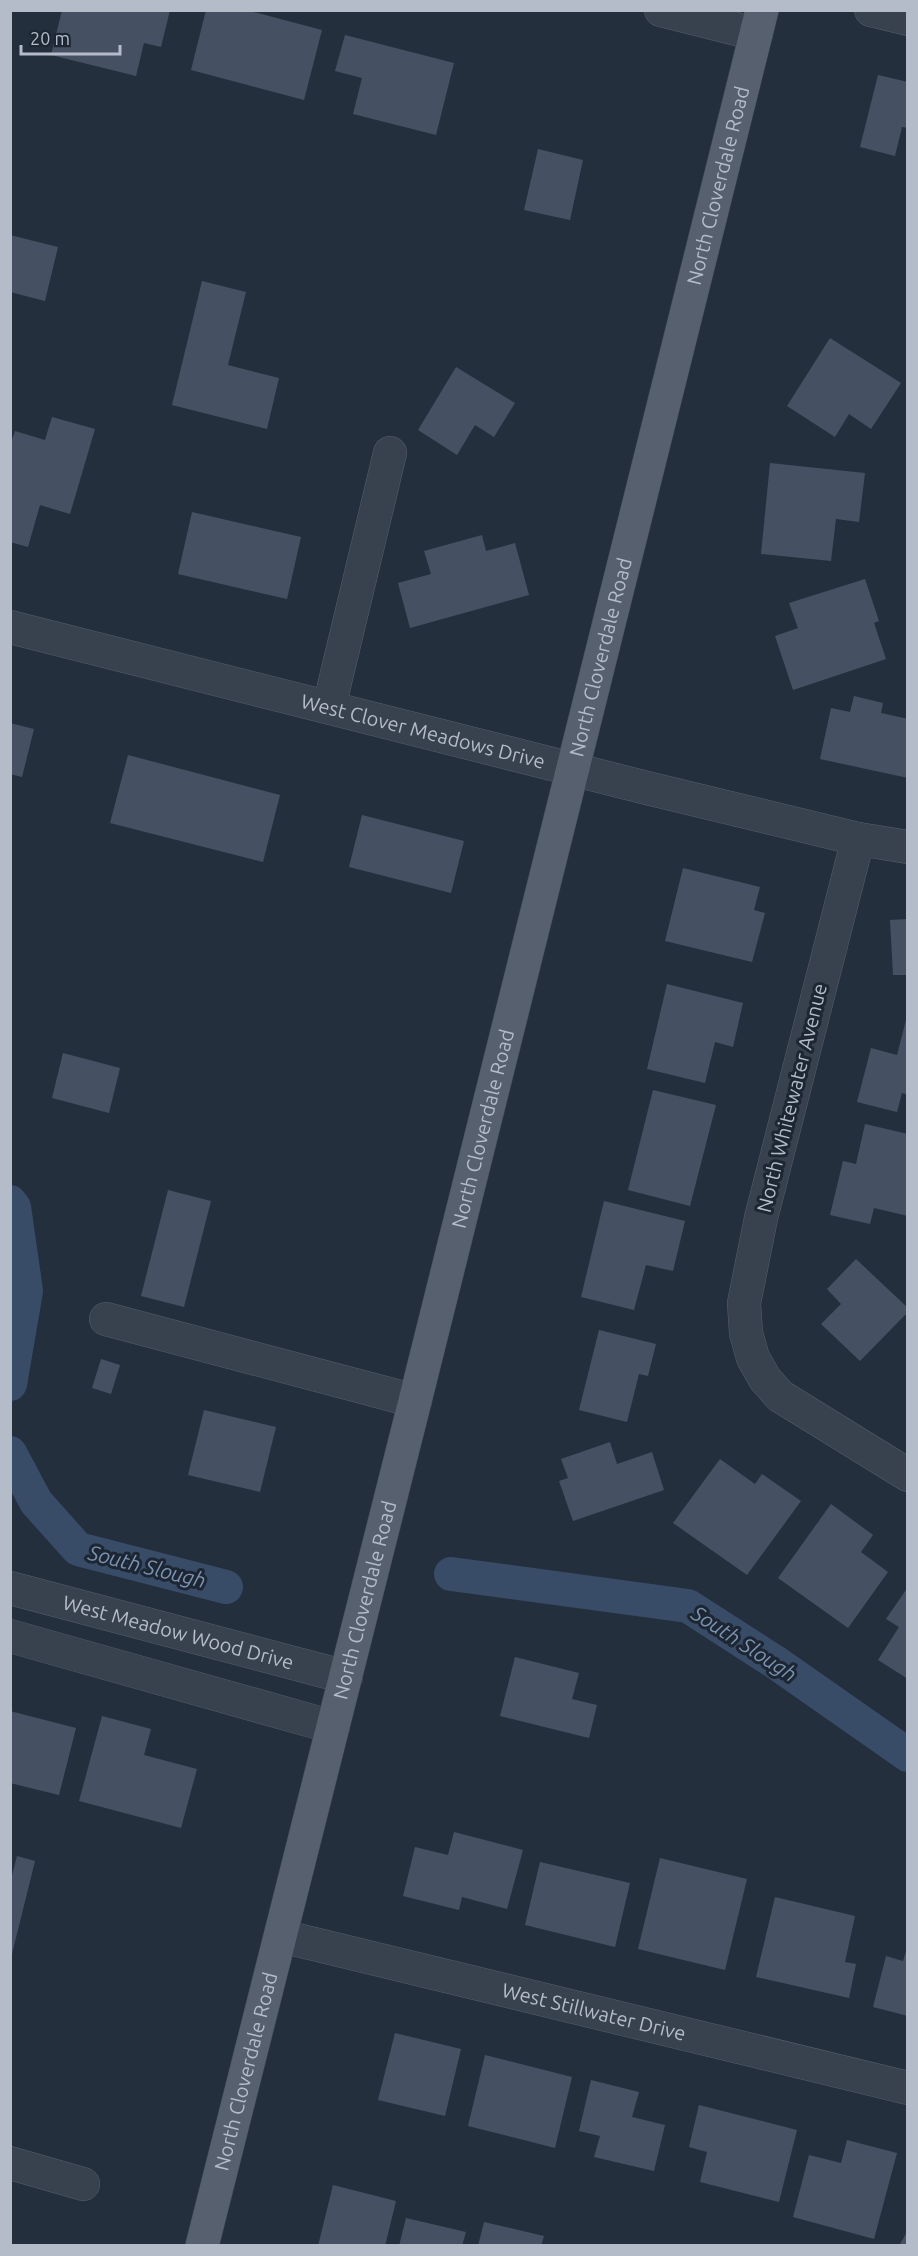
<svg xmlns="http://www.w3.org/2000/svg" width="918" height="2256" viewBox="0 0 918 2256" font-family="Ubuntu,sans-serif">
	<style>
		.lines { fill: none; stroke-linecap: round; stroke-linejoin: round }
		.canal { stroke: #394c67; stroke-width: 34 }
		.building { fill: #455162 }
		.minor-casing { stroke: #565f6c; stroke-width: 34 }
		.major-casing { stroke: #414a57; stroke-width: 34 }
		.minor { stroke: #38414e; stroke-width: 33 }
		.major { stroke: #56606e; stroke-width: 33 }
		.labels { text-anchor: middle; stroke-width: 6; stroke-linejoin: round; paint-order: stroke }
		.street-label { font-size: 20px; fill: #b4bcc9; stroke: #1d2633 }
		.water-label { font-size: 21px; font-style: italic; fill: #7c92b1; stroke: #1d2633 }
	</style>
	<rect width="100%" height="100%" fill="#242f3e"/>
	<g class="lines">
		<g class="canal">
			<polyline points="10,1202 14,1207 26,1291 10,1384"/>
			<polyline points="10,1453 36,1502 78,1549 226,1587"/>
			<polyline points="451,1574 688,1606 775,1662 908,1755"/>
		</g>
	</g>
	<g class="building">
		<polygon points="62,10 170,10 161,47 144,43 136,76 51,55"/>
		<polygon points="206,10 246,10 322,30 304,100 191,70"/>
		<polygon points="345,35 454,63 436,135 353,114 362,78 335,71"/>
		<polygon points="878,75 908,82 908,128 902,127 895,156 860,147"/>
		<polygon points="538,149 583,160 570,220 524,210"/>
		<polygon points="10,235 58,247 45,301 10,292"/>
		<polygon points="202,281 246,292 228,365 279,378 267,429 172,405"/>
		<polygon points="830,338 901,383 871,429 849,414 835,437 787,406"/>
		<polygon points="456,367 515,403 494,437 475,425 457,455 418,430"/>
		<polygon points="52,417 95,429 70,514 40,505 28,547 10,542 10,445 15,431 45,440"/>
		<polygon points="770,463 865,473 859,522 836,519 831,561 761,554"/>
		<polygon points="192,512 301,537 287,599 178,574"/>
		<polygon points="482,535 486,551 515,543 529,595 410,628 398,583 431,574 424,551"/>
		<polygon points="865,579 879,621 874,623 886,659 793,690 775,636 798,628 789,603"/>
		<polygon points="854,696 883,703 881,713 908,719 908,778 820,759 831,708 850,712"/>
		<polygon points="10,723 34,729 22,777 10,774"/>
		<polygon points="128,755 280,795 263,862 110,823"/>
		<polygon points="362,815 464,841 451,893 349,867"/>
		<polygon points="683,868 760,887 754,910 765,913 752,962 665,941"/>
		<polygon points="908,919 908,975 893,975 890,920"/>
		<polygon points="667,984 743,1003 733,1047 715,1042 705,1083 647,1069"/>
		<polygon points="907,1016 908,1095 902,1093 897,1112 857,1102 871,1048 897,1055"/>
		<polygon points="63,1053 120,1068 109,1113 52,1098"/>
		<polygon points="653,1090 716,1105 690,1206 628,1190"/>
		<polygon points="865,1124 908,1134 908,1216 874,1208 870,1224 830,1215 843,1161 856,1164"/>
		<polygon points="168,1190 211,1201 184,1307 141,1296"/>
		<polygon points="604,1201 685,1221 673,1271 646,1265 634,1310 581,1297"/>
		<polygon points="856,1259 908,1308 908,1312 860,1361 821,1324 841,1304 827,1289"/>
		<polygon points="599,1330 656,1344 648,1376 639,1374 627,1422 579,1410"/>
		<polygon points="101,1359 120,1365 111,1394 92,1388"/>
		<polygon points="204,1410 276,1427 260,1492 188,1475"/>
		<polygon points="610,1442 617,1464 652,1452 664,1490 573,1521 559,1481 568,1478 561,1459"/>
		<polygon points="720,1459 755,1484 762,1474 801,1501 747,1575 673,1523"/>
		<polygon points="831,1504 873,1535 861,1552 888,1572 848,1628 778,1578"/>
		<polygon points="908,1587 908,1679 878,1660 899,1627 886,1619"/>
		<polygon points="515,1657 579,1673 572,1699 597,1705 589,1738 500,1716"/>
		<polygon points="10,1711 76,1728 59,1795 10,1783"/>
		<polygon points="102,1716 151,1729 144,1755 197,1769 181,1828 79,1801"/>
		<polygon points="454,1832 523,1850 507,1909 462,1897 459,1910 403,1896 415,1847 448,1855"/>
		<polygon points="17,1856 35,1861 11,1958 10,1883"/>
		<polygon points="660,1858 747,1879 725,1970 638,1949"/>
		<polygon points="540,1862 630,1883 615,1947 525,1925"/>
		<polygon points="775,1897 855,1916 845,1962 856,1964 849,1998 756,1977"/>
		<polygon points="908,1945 908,2016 873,2007 886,1956 903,1961"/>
		<polygon points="395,2033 461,2049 445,2116 378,2100"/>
		<polygon points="485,2055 572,2077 555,2148 468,2126"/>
		<polygon points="591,2080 639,2092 632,2117 665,2125 654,2171 594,2157 600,2136 579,2131"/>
		<polygon points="699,2105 797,2130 779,2202 700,2182 707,2152 689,2147"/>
		<polygon points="847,2140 897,2153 874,2239 793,2217 809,2155 841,2163"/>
		<polygon points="333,2185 396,2201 385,2246 318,2246"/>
		<polygon points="406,2218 466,2232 462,2246 399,2246"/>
		<polygon points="484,2222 544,2236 541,2246 478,2246"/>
		<polygon points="908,2230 908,2246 899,2246"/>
	</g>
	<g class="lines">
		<g class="minor-casing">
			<g id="minor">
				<polyline points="661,10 756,34"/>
				<polyline points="871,10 908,19"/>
				<path id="s1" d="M10 627 647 788 858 839 908 847"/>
				<polyline points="329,707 390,453"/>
				<polyline points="858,839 761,1218 744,1303 746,1333 753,1358 765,1379 780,1396 908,1475"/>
				<polyline points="106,1319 415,1401"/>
				<path id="s2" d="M10 1588 346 1677"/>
				<polyline points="10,1636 333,1727"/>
				<path id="s3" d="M281 1936 908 2088"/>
				<polyline points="10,2163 83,2184"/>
			</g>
		</g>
		<g class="major-casing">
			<g id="major">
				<path id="s4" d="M202 2246 415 1401 762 10"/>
			</g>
		</g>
		<use href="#minor" class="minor"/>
		<use href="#major" class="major"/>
	</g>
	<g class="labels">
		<g class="street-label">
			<text dy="7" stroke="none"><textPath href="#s4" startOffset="2124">North Cloverdale Road</textPath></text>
			<text dy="7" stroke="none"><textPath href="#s4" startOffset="1638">North Cloverdale Road</textPath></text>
			<text dy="7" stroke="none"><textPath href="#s1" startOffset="426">West Clover Meadows Drive</textPath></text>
			<text transform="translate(792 1098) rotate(-76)" y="7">North Whitewater Avenue</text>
			<text dy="7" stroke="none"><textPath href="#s4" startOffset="1152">North Cloverdale Road</textPath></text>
			<text dy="7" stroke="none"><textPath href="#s4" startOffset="666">North Cloverdale Road</textPath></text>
			<text dy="7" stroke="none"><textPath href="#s2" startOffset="174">West Meadow Wood Drive</textPath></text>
			<text dy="7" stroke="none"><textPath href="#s3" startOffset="322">West Stillwater Drive</textPath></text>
			<text dy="7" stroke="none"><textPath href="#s4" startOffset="180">North Cloverdale Road</textPath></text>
		</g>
		<g class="water-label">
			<text transform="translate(147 1567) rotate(14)" y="7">South Slough</text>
			<text transform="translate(744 1644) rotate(33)" y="7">South Slough</text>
		</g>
	</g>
	<rect width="918" height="2256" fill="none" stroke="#b4bcc9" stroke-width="24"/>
	<path d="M21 45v9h99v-9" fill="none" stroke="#b4bcc9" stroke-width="3"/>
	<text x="30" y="45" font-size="18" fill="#b4bcc9" stroke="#1d2633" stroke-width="4.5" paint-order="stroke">20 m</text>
</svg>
